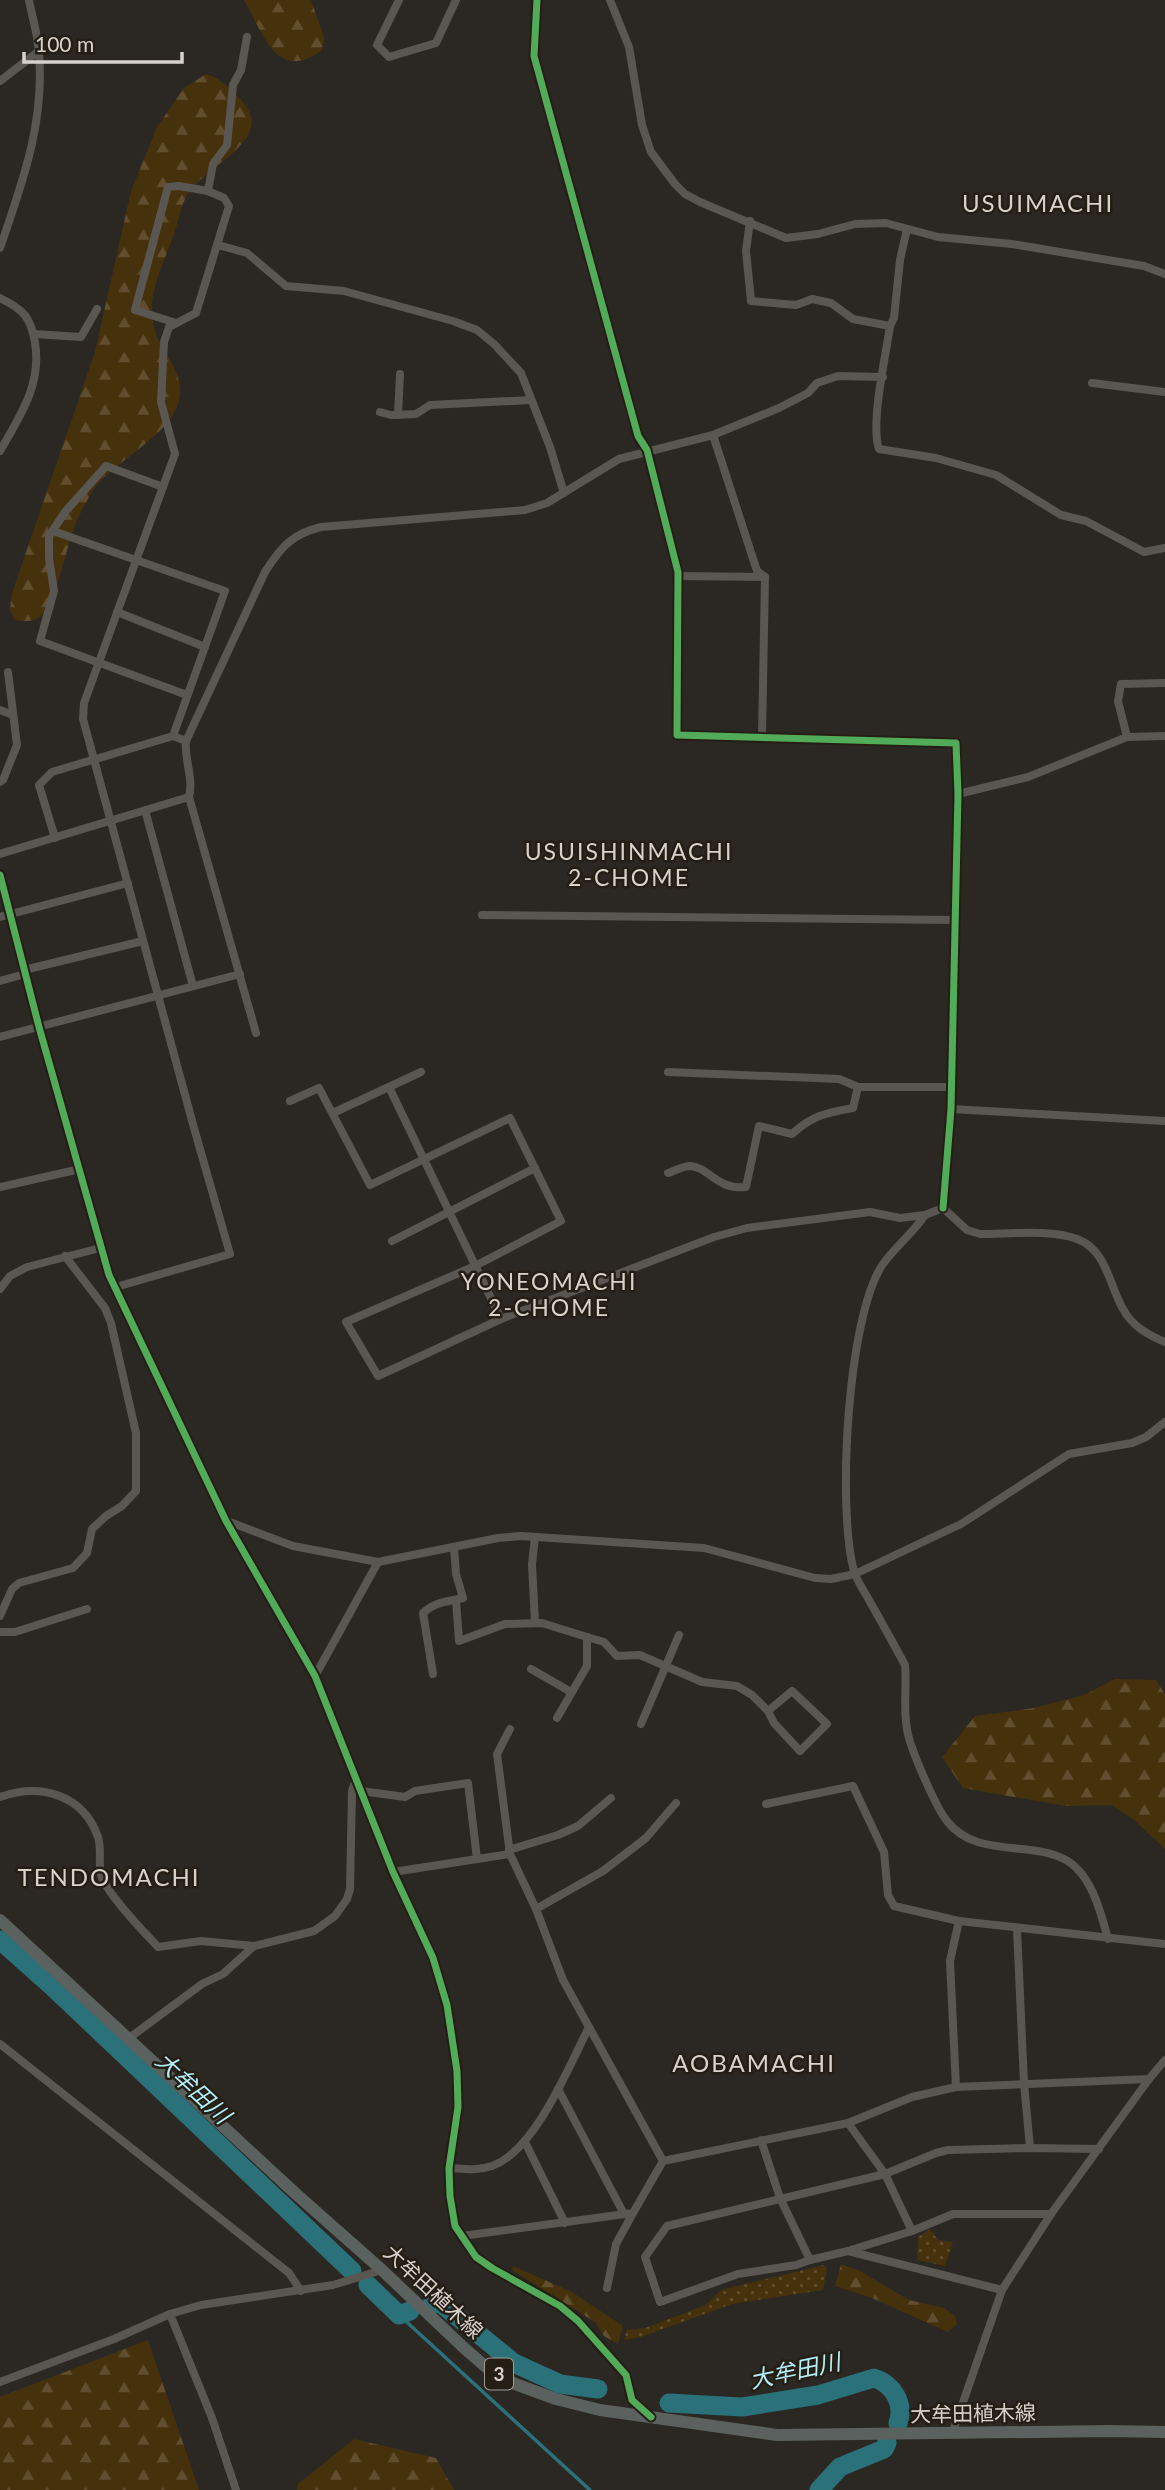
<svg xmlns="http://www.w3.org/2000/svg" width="1165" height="2490" viewBox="0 0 1165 2490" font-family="Lato,'Noto Sans JP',sans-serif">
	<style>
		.grass { fill: url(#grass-dots) }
		.forest { fill: url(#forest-firs) }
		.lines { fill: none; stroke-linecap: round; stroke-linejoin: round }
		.stream { stroke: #2a7179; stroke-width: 3.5 }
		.river { stroke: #2a7179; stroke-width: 19 }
		.minor { stroke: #5a5752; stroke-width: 8 }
		.primary { stroke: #5b615e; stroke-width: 12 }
		.cycleway-casing { stroke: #251e15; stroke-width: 11 }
		.cycleway { stroke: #51ab58; stroke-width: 7 }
		.labels { text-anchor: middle; stroke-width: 5; stroke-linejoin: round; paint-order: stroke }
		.shield { fill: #251e15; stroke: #a29c95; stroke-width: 2 }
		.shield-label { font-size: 19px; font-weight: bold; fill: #d7d2cc }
		.street-label { font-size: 21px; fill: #d7d2cc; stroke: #251e15 }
		.neighbourhood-label { font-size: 23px; letter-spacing: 2px; fill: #d7d2cc; stroke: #251e15 }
		.water-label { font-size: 23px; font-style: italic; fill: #b3f0f9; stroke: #251e15 }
		.quarter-label { font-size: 24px; letter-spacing: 2px; fill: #d7d2cc; stroke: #251e15 }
	</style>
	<defs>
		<pattern id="grass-dots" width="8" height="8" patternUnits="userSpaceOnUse" patternTransform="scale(1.75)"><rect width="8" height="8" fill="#46310d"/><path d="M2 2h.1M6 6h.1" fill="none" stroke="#604e2f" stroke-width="1.8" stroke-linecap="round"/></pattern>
		<pattern id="forest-firs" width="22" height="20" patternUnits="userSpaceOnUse" patternTransform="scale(1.75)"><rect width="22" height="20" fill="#46310d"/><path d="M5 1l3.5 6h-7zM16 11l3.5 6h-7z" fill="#604e2f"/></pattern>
	</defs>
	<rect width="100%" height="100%" fill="#2b2722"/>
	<g class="grass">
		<polygon points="930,2229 938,2240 953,2242 945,2266 917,2260 918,2237"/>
		<polygon points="824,2265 827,2269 823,2290 732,2304 641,2337 624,2340 627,2330 645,2328 706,2305 721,2290"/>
	</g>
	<g class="forest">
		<path d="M244 0H311L324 37 322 50C277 84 263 33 244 0Z"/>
		<path d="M206 74C220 78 229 88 239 98 283 140 199 166 185 199 180 210 178 223 174 234 167 255 150 289 152 310 153 320 154 333 159 341 170 362 186 378 178 404 167 437 118 459 96 486 90 494 85 505 80 514 66 541 60 592 44 613 37 622 25 622 15 620L10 610 12 593 95 352 131 191 157 127 184 88Z"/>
		<polygon points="1115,1679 1156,1680 1165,1694 1165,1849 1133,1819 1112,1805 1065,1806 963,1788 942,1757 975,1716 1034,1708 1084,1695"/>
		<polygon points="841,2264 858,2270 909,2300 944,2308 955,2316 957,2324 948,2332 872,2298 835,2286"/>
		<polygon points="513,2266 572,2292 623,2326 618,2344 604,2336 595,2322 512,2270"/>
		<polygon points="148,2340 199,2490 0,2490 0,2397"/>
		<polygon points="354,2439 436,2458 454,2490 297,2490 298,2484"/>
	</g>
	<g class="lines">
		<polyline class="stream" points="399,2315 590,2490"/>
		<g class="river">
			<polyline points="0,1940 56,1990 352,2271"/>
			<polyline points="368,2285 399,2315 410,2311"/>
			<polyline points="432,2304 439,2302 514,2363 560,2384 598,2389"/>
			<path d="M669 2403 742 2407 818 2395 874 2378C893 2384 905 2404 898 2423"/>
			<polyline points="819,2490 840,2467 884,2449 887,2443"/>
		</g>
		<g class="minor">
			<polyline points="399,0 377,45 389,57 436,43 456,0"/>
			<polyline points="537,0 534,56 638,436 647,450 678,572 677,735 956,743 958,794 951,1109 943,1208"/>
			<polyline points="610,0 629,47 642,125 651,152 675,184 685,194 700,202 786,238 818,234 855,224 886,223 938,237 1012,244 1144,266 1165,274"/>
			<polyline points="0,81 39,51"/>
			<polyline points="750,221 746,251 751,301 796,305 812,299 831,303 853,319 890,326"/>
			<path d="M907 229 900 260 894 318 890 326C886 355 870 424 879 449L936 458 996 475 1061 515 1086 521 1144 552 1165 548"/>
			<polyline points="218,245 247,253 286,286 344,291 453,321 477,330 494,344 521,373 550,447 564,493"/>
			<path d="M0 248C22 184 45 122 39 53 38 35 32 17 29 0"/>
			<path d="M0 298C23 309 31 317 35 343 42 384 20 416 0 451"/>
			<polyline points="176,323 135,310 168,187 179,186 208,191"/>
			<polyline points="34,334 81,337 97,309"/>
			<polyline points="1092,383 1165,392"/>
			<polyline points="380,412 391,415 416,414 430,405 531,400"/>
			<polyline points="398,415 400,374"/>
			<polyline points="713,435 779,408 808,393 817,383 838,376 883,377"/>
			<polyline points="163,487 106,466 65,512 49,536 49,558 54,591 40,641 187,695"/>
			<polyline points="53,531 225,591 173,736"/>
			<polyline points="678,576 765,577 762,737"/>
			<polyline points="117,612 205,647"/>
			<polyline points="0,710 13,715"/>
			<polyline points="1127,737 1118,701 1121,684 1165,683"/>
			<polyline points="0,782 3,780 17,745 8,672"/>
			<polyline points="958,794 1028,777 1127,737 1165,736"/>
			<polyline points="145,810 193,986"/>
			<polyline points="55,838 39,785 52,772 173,736 186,741"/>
			<polyline points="0,854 189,797"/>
			<polyline points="0,875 39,1027 109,1275 226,1521 315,1676 393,1872 433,1958 447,2005 457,2071 458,2107 449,2168 450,2196 455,2226 476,2257 492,2268 560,2306 578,2321 626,2375 632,2400 649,2416"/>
			<polyline points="482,915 954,920"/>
			<polyline points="0,917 128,883"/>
			<polyline points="24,970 143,941"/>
			<polyline points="0,981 25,974"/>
			<path d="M256 1033 189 797C194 779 184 759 186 741L265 572C281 547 292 534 321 527L525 510 547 503 619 459 713 435 757 571 765 577"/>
			<polyline points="0,1037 240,974"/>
			<polyline points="668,1072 839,1079 858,1087 951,1087"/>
			<polyline points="389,1087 501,1319"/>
			<polyline points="290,1101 319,1088 370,1185 510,1118 561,1221 475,1266 346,1322 378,1376 501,1319 714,1237 747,1228 870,1212 900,1218 925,1215 943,1208"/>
			<polyline points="951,1109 1165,1121"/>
			<polyline points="333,1113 421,1072"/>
			<path d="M668 1173C674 1171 684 1166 690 1166 709 1167 716 1190 746 1187L759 1126 792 1134C813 1115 826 1113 853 1108L858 1087"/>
			<polyline points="0,1187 80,1169"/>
			<path d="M943 1208 967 1230 980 1234C1008 1234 1051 1229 1077 1239 1107 1250 1109 1285 1123 1309 1132 1326 1148 1335 1165 1342"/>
			<path d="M925 1215C913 1233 896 1246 883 1264 847 1316 837 1510 854 1571 857 1581 864 1591 869 1600 881 1621 893 1643 905 1665 907 1686 903 1708 907 1729 909 1746 936 1808 947 1821 976 1859 1030 1840 1066 1860 1092 1875 1101 1913 1108 1939"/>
			<polyline points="392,1241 535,1168"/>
			<polyline points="116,1287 230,1254 194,1128 83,719 84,703 175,454 161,402 164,342 169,327 196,313 229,206 224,198 208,191 213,164 227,145 233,85 241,70 247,37"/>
			<polyline points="0,1289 10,1276 27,1267 100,1248"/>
			<polyline points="227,1521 293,1546 378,1562 498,1538 521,1536 704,1548 815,1578 831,1579 855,1574 961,1524 1069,1454 1132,1443 1146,1437 1165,1422"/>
			<polyline points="535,1537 532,1564 535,1623"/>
			<polyline points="456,1600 459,1641 505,1624 542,1623 587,1637 587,1666 557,1718"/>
			<polyline points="0,1616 12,1589 19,1583 73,1568 87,1553 92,1529 106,1516 122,1506 136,1491 136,1433 111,1323 105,1308 65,1256"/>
			<polyline points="0,1632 15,1632 87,1609"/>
			<polyline points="587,1637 604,1642 617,1656 640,1655 702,1682 737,1686 752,1695 768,1711 774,1723 800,1751 827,1724 792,1691 768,1711"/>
			<polyline points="531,1669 571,1692"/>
			<path d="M433 1674 423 1613C436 1601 447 1602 463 1598L456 1574 454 1547"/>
			<polyline points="315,1676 378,1562"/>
			<polyline points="641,1724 679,1635"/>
			<polyline points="510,1729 497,1754 510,1854 536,1909 563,1980 663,2161"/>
			<polyline points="361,1791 405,1797 415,1791 468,1783 477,1859"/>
			<path d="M0 1797C40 1783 83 1794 98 1837 102 1849 98 1863 101 1875 106 1893 145 1933 158 1947L201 1941 254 1946 314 1931 335 1916 347 1899 350 1889 352 1791 356 1779"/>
			<polyline points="766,1804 853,1786 884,1852 888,1895 894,1906 959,1921 1165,1944"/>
			<polyline points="509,1850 558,1835 578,1826 611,1798"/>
			<polyline points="393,1872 510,1854"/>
			<polyline points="536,1909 603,1871 646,1838 676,1803"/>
			<polyline points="1017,1929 1024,2083 1030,2148"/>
			<polyline points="128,2039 202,1984 223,1974 254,1946"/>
			<polyline points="0,2044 289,2273 301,2291"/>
			<polyline points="956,2087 950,1961 959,1921"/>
			<polyline points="558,2089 624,2214"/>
			<polyline points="848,2123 885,2174 912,2231"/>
			<polyline points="761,2140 780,2198 810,2260 848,2251 1002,2290"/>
			<polyline points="525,2142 565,2223"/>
			<path d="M449 2168C465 2169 477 2171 492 2166 535 2151 569 2066 589 2027"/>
			<polyline points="462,2236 633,2213 663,2161 848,2123 912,2097 956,2087 1149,2079"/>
			<polyline points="851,2250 912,2231 953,2214 1051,2214"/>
			<polyline points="810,2260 796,2265 738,2274 660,2302 645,2257 667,2226 885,2174 936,2153 948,2150 1030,2148 1099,2149"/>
			<polyline points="607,2288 616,2244 633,2213"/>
			<polyline points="170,2314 212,2418 236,2490"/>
			<polyline points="0,2382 114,2339 170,2314 201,2305 333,2285 382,2270"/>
			<polyline points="952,2434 1002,2290 1051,2214 1149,2079 1165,2060"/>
		</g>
		<polyline class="primary" points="0,1920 295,2193 382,2270 463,2347 486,2367 515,2384 556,2399 600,2410 777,2435 1110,2431 1165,2432"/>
		<g class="cycleway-casing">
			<g id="cycleway">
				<polyline points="537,0 534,56 638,436 647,450 678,572 677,735 956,743 958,794 951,1109 943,1208"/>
				<polyline points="0,875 39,1027 109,1275 226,1521 315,1676 393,1872 433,1958 447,2005 457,2071 458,2107 449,2168 450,2196 455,2226 476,2257 492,2268 560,2306 578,2321 626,2375 632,2400 651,2417"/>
			</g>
		</g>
		<use href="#cycleway" class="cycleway"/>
	</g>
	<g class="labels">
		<rect class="shield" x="485" y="2358.5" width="28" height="31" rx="5"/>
		<g class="shield-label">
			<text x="499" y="2381">3</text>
		</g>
		<g class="street-label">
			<text transform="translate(433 2292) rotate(43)" y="7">大牟田植木線</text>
			<text transform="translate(973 2414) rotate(-1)" y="7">大牟田植木線</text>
		</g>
		<g class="neighbourhood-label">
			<text x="629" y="860">USUISHINMACHI<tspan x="629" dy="26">2-CHOME</tspan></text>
			<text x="549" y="1290">YONEOMACHI<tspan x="549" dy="26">2-CHOME</tspan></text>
		</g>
		<g class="water-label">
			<text transform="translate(193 2088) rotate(43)" y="8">大牟田川</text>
			<text transform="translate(795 2371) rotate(-12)" y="8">大牟田川</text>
		</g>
		<g class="quarter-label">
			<text x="1038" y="212">USUIMACHI</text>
			<text x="109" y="1886">TENDOMACHI</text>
			<text x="754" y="2072">AOBAMACHI</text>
		</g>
	</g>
	<path d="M24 52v10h158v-10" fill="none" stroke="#d7d2cc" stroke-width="3.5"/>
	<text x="35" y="52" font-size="21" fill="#d7d2cc" stroke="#251e15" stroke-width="5" paint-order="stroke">100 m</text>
</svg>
